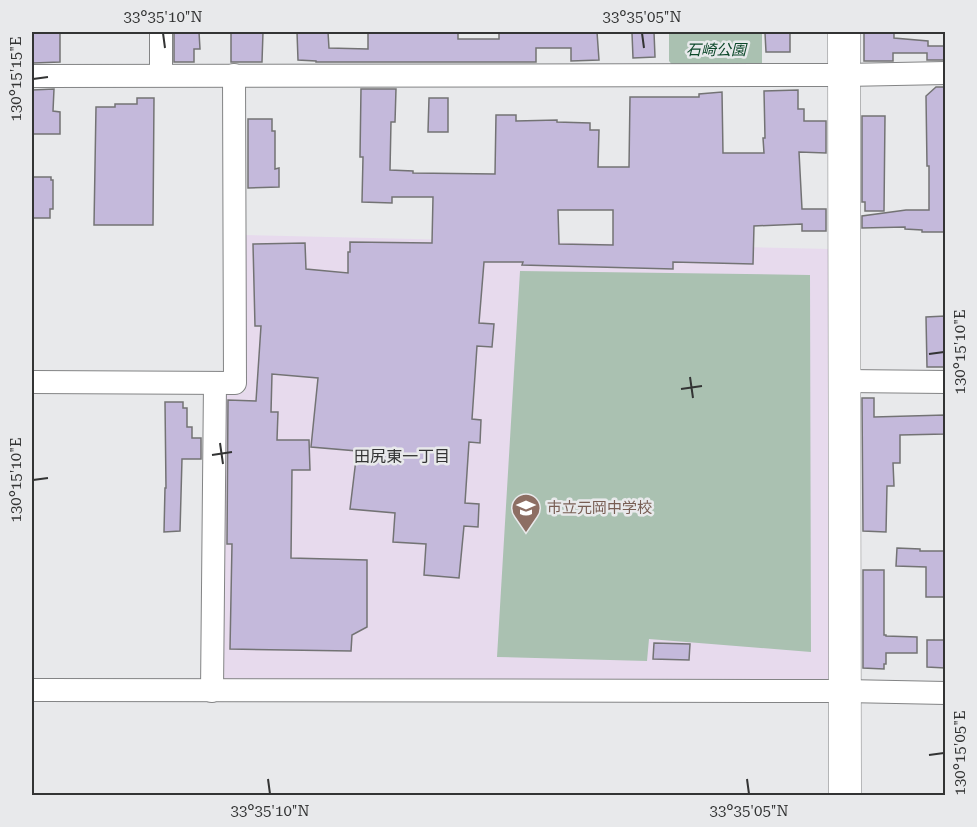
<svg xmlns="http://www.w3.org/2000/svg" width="977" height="827" viewBox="0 0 977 827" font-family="'Roboto Serif','Noto Sans JP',serif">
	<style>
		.education { fill: #e7daed }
		.green { fill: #aac1b1 }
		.building { fill: #c4b9db; stroke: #737374; stroke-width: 1.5; fill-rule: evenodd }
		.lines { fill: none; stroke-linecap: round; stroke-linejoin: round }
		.street-casing { stroke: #838485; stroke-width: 24 }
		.secondary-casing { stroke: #838485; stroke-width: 33 }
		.street { stroke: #fff; stroke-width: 22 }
		.secondary { stroke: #fff; stroke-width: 32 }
		.ticks { fill: none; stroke: #333434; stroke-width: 2 }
		.labels { text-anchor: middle; stroke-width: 5; stroke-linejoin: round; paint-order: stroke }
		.park-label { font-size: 15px; font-style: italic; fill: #0d482a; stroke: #e8e9eb }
		.education-label { font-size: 15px; fill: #785e54; stroke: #e8e9eb; text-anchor: start }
		.neighbourhood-label { font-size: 16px; fill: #333434; stroke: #e8e9eb }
		.neatline { fill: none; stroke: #333434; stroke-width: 2 }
		.ticks-label { font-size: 15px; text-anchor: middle; fill: #333434 }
	</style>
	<rect width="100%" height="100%" fill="#e8e9eb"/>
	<polygon class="education" points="243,235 830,249 833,676 828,681 220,682 219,392 245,392"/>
	<g class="green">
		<polygon points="669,32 762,32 762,69 674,67 669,61"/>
		<polygon points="520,271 810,275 811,652 649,639 647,661 497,657"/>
	</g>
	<g class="building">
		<polygon points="33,32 60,32 60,62 33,63"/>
		<polygon points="174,32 199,32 200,49 194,49 194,62 174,62"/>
		<polygon points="231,32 263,32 262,62 231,62"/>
		<polygon points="297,32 328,32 329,48 368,49 368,32 458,32 458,39 499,39 499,32 597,32 599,60 571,61 571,48 536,48 536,62 316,62 316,61 298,60"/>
		<polygon points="654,32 655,57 633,58 632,33"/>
		<polygon points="864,32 894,32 894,38 928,41 928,46 945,46 945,60 927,60 927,53 893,53 893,61 864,61"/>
		<polygon points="765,33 790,33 790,52 766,52"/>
		<polygon points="936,87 945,87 945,232 922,232 922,230 905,229 905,227 862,228 862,216 906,210 929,210 929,166 927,166 926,96"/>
		<path d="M361 89H396L395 122H391L390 170 413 171V173L495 174 496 115H516V121L557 120V122L590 123V130H599L598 167H629L630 97H699V94L722 92 723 153H764L763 138H765L764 91 798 90V109H804V121H826V153L799 152 802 209H826V231H802V224L754 226 753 264 673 262V269L522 265 523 262H484L479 323 494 324 492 347 477 346 472 419 481 420 480 443 469 442 465 503 479 504 478 527 464 526 459 578 424 575 426 544 393 542 395 513 350 509 357 451 311 447 318 378 272 374 271 412H278L277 440H309L310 470H292L291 558 367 560V627L352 635 351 651 230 649 232 544H227L228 400 256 401 261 326H255L253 244 305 243 306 269 348 273V252H350V242L432 243 433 197H392V203L362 202 363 157H360ZM558 210H613V245L559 244Z"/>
		<polygon points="32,90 54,89 53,111 60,112 60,134 32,134"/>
		<polygon points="137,98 154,98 153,225 94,225 96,107 115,107 115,104 137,104"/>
		<polygon points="429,98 448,98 448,132 428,132"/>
		<polygon points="862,116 885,116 884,211 865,211 865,202 862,202"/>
		<polygon points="248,119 272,119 272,131 275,131 275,169 279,168 279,187 248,188"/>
		<polygon points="32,177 51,177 51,180 53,180 53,209 50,209 50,218 32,218"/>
		<polygon points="945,316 945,367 927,367 926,317"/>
		<polygon points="862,398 874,398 874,417 945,415 945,434 900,435 900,463 893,463 894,486 887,486 886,532 863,531"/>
		<polygon points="165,402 183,402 183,408 187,408 187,427 192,427 192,438 201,438 201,459 182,459 180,531 164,532 165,488 166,488"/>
		<polygon points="897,548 920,549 920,551 945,551 945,597 926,597 926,567 896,566"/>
		<polygon points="863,570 884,570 884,635 886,635 886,636 917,637 917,653 886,653 886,664 884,664 884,669 863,668"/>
		<polygon points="927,640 945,640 945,668 927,667"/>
		<polygon points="654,643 690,644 689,660 653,659"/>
	</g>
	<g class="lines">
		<g class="street-casing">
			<g id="street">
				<polyline points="161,75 161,32"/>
				<polyline points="32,76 845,75 946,73"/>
				<polyline points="845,381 946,382"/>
				<polyline points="32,382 235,383 234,75"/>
				<polyline points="32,690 845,691 946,693"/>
				<polyline points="212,691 215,383"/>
			</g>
		</g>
		<g class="secondary-casing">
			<polyline id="secondary" points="844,32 845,796"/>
		</g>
		<use href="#street" class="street"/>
		<use href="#secondary" class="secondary"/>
	</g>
	<path class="ticks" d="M163 33 165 48M642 33 644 48M33 79 48 77M929 354 944 352M690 377 693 398M681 389 702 386M220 443 223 464M212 455 232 452M33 480 48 478M929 755 944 753M268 779 270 794M747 779 749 794"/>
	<defs>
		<g id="school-pin" transform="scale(1.5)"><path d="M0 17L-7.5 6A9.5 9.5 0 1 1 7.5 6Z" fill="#8d6e63" stroke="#e8e9eb"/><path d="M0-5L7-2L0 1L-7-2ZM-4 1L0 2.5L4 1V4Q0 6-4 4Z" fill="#fff"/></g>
	</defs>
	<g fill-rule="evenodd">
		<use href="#school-pin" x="526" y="508"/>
	</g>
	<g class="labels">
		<g class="park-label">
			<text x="716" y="55">石崎公園</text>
		</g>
		<g class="education-label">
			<text x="547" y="513">市立元岡中学校</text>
		</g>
		<g class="neighbourhood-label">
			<text x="402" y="462">田尻東一丁目</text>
		</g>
	</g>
	<rect width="977" height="827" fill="none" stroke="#e8e9eb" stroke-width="66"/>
	<rect x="33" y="33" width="911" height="761" class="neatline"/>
	<g class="ticks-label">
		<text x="163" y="22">33°35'10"N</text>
		<text x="642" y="22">33°35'05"N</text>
		<text transform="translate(16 79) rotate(-90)" y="5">130°15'15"E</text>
		<text transform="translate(960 352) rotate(-90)" y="5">130°15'10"E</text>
		<text transform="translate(16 480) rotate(-90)" y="5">130°15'10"E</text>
		<text transform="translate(960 753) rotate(-90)" y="5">130°15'05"E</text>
		<text x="270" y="816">33°35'10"N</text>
		<text x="749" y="816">33°35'05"N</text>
	</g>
</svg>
